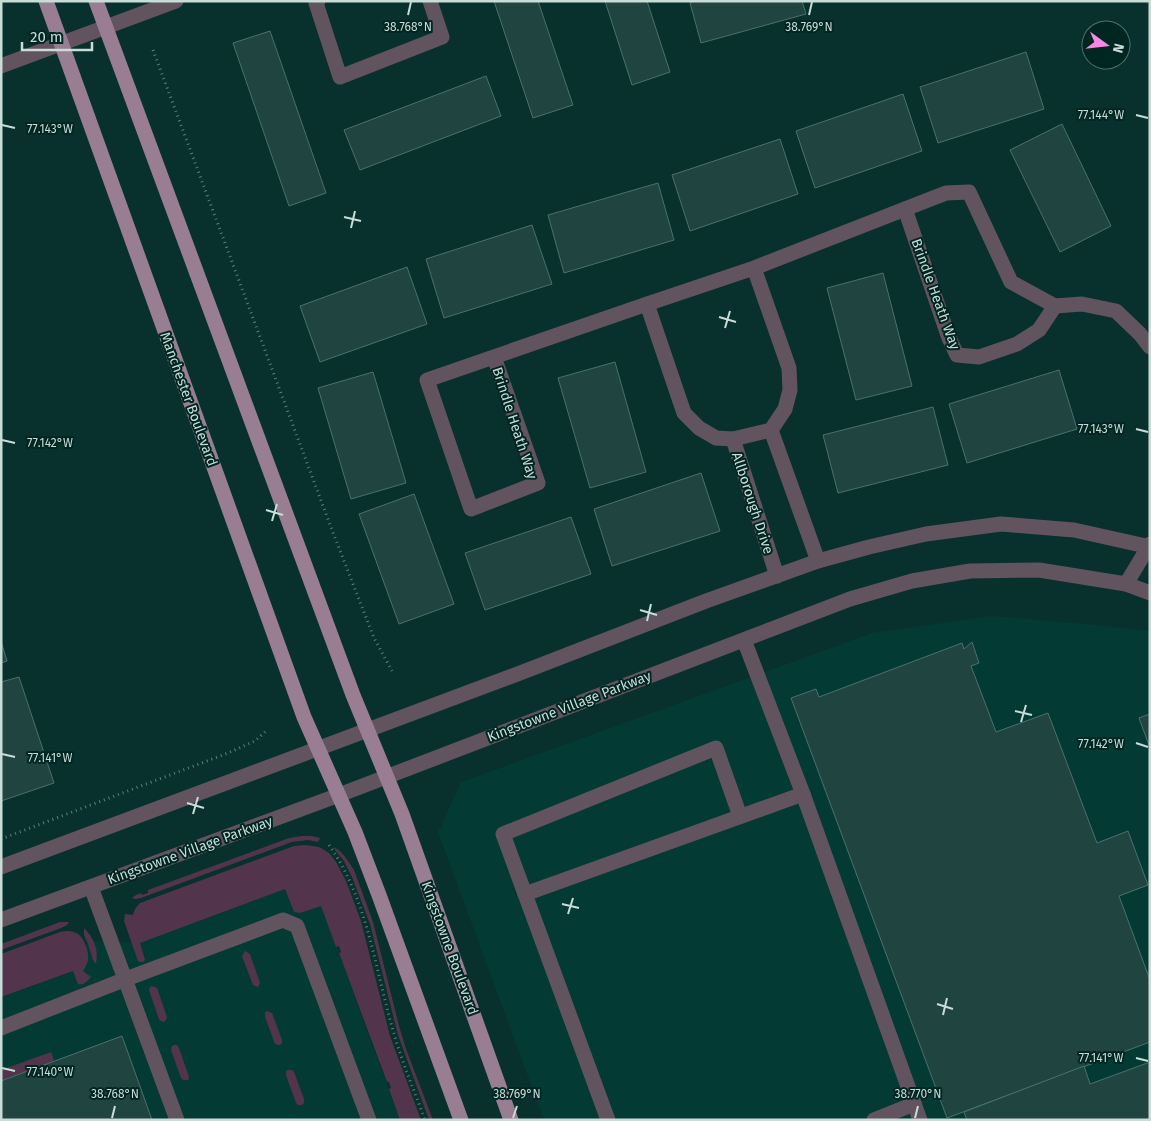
<svg xmlns="http://www.w3.org/2000/svg" width="1151" height="1121" viewBox="0 0 1151 1121" font-family="'Fira Sans',sans-serif">
	<style>
		.built { fill: #043a34 }
		.green { fill: #52354d }
		.building { fill: #204540; stroke: #4b716b }
		.lines { fill: none; stroke-linecap: round; stroke-linejoin: round }
		.path { stroke: #5f7e7a; stroke-width: 3; stroke-dasharray: 1 4; stroke-linecap: butt }
		.minor { stroke: #62545f; stroke-width: 15 }
		.major { stroke: #997d93; stroke-width: 15 }
		.ticks { fill: none; stroke: #c8dcd8; stroke-width: 2 }
		.labels { text-anchor: middle; stroke-width: 4; stroke-linejoin: round; paint-order: stroke }
		.street-label { font-size: 14px; fill: #c8dcd8; stroke: #002622 }
		.ticks-label { font-size: 12px; text-anchor: middle; fill: #c8dcd8; stroke: #002622; stroke-width: 4; stroke-linejoin: round; paint-order: stroke }
	</style>
	<rect width="100%" height="100%" fill="#08302c"/>
	<g class="built">
		<polygon points="992,616 1095,625 1150,631 1150,1120 544,1120 438,832 461,782 872,633"/>
		<polygon points="285,889 293,910 300,913 321,905 400,1120 1,1120 1,997 73,971 85,945 94,941 140,943"/>
	</g>
	<g class="green">
		<polygon points="302,836 312,836 320,838 318,842 308,840 292,842 141,898 135,899 132,898 136,895 141,893 142,895 148,893 148,890 289,838"/>
		<polygon points="306,845 319,847 329,853 336,862 346,881 361,921 390,1036 421,1120 400,1120 389,1089 391,1088 389,1082 387,1082 339,953 341,952 339,946 336,947 321,906 300,913 294,912 285,889 140,943 145,960 143,962 140,962 138,961 124,921 125,914 133,915 135,909 140,903 294,846"/>
		<polygon points="334,847 340,851 346,858 354,870 373,922 399,1026 406,1049 433,1120 429,1120 398,1035 370,924 352,877 344,861 335,850"/>
		<polygon points="60,922 69,922 67,925 61,928 1,950 1,944"/>
		<path d="M84 928C94 938 99 950 96 964L93 960 88 944 84 935Z"/>
		<path d="M67 931C71 931 75 932 78 934 85 939 89 952 88 960 87 964 85 968 83 971L91 977C87 981 84 986 78 984L73 971 1 997V954L60 932Z"/>
		<polygon points="245,951 250,954 260,983 258,987 253,985 242,956"/>
		<polygon points="152,986 157,988 167,1017 166,1020 164,1022 161,1021 159,1019 149,990 150,987"/>
		<polygon points="267,1011 272,1013 282,1040 282,1043 280,1045 275,1044 265,1017 265,1012"/>
		<polygon points="174,1045 177,1045 179,1048 189,1077 188,1080 183,1080 181,1078 171,1050 172,1046"/>
		<polygon points="51,1052 54,1061 1,1081 1,1070"/>
		<polygon points="288,1070 292,1070 294,1072 304,1099 304,1103 302,1105 298,1105 296,1103 286,1075 286,1071"/>
	</g>
	<g class="building">
		<polygon points="494,1 538,1 573,105 533,118"/>
		<polygon points="605,1 647,1 670,72 632,85"/>
		<polygon points="694,1 802,1 806,14 701,43 690,3"/>
		<polygon points="270,31 326,193 289,206 233,43"/>
		<polygon points="1026,52 1044,109 938,143 920,87"/>
		<polygon points="486,76 501,116 360,170 344,130"/>
		<polygon points="903,94 922,151 815,188 796,131"/>
		<polygon points="1062,124 1111,226 1060,252 1010,150"/>
		<polygon points="780,139 798,194 690,231 672,175"/>
		<polygon points="658,183 674,240 564,273 548,215"/>
		<polygon points="532,225 552,284 444,318 426,259"/>
		<polygon points="407,267 427,324 320,362 300,306"/>
		<polygon points="883,273 912,386 856,400 827,288"/>
		<polygon points="615,362 646,472 590,488 558,378"/>
		<polygon points="1059,370 1077,429 967,463 949,404"/>
		<polygon points="373,372 406,483 351,499 318,388"/>
		<polygon points="933,407 948,465 838,493 823,435"/>
		<polygon points="701,473 720,531 612,566 594,509"/>
		<polygon points="414,494 454,604 399,624 359,514"/>
		<polygon points="571,517 591,574 485,610 465,553"/>
		<polygon points="1,641 7,661 1,663"/>
		<polygon points="972,642 979,663 971,666 996,732 1048,713 1097,843 1128,831 1148,885 1119,896 1150,980 1150,1042 947,1118 791,698 816,689 819,697 962,643 964,649"/>
		<polygon points="19,677 54,783 1,801 1,682"/>
		<polygon points="1150,714 1150,748 1139,718"/>
		<polygon points="122,1036 152,1120 1,1120 1,1081"/>
		<polygon points="1150,1062 1150,1120 967,1120 964,1112 1084,1066 1090,1084"/>
	</g>
	<g class="lines">
		<g class="path">
			<polyline points="153,50 332,530 374,638 392,671"/>
			<polyline points="1,839 228,753 255,741 266,731"/>
			<path d="M329 845C369 901 375 972 395 1037 403 1065 415 1092 425 1120"/>
		</g>
		<g class="minor">
			<polyline points="318,1 316,3 340,77 442,37 430,1"/>
			<polyline points="1,66 176,1"/>
			<polyline points="905,209 949,338 957,355 979,357 1017,344 1039,330 1055,306"/>
			<polyline points="754,268 789,368 790,390 785,409 771,430 733,439 716,438 699,428 684,413 647,304 754,268 946,193 969,192 1011,282 1055,306 1082,304 1116,311 1140,334 1150,347"/>
			<polyline points="494,357 538,483 471,509 427,380 647,304"/>
			<polyline points="771,430 818,561"/>
			<polyline points="733,439 777,576"/>
			<polyline points="1126,584 1150,544"/>
			<polyline points="744,640 803,794 920,1120"/>
			<polyline points="1,867 515,675 706,601 818,561 869,547 926,534 1001,524 1074,530 1150,547"/>
			<polyline points="91,887 177,1120"/>
			<polyline points="525,894 803,794"/>
			<polyline points="1,920 339,795 850,599 912,581 970,571 1039,570 1126,584 1150,593"/>
			<polyline points="1,1028 126,979 283,920 297,926 369,1120"/>
			<polyline points="608,1120 503,834 716,748 740,816"/>
			<polyline points="874,1120 914,1104"/>
		</g>
		<g class="major">
			<polyline points="46,1 304,717 355,832 379,895 461,1120"/>
			<polyline points="96,1 353,695 402,814 511,1120"/>
		</g>
	</g>
	<path class="ticks" d="M408 15 411 2M809 15 812 2M1136 115 1148 118M2 125 15 128M344 217 361 221M351 228 355 211M719 317 736 322M725 328 730 311M1136 429 1148 432M2 440 15 443M266 510 283 515M272 521 277 504M640 610 657 615M647 621 651 604M1015 711 1032 715M1021 722 1026 705M1136 743 1148 747M2 754 15 757M187 803 204 808M193 814 198 797M562 904 579 908M568 914 573 898M937 1004 953 1009M943 1015 947 998M1136 1058 1148 1061M2 1068 15 1071M112 1118 115 1106M513 1118 517 1106M915 1118 918 1106"/>
	<g class="labels">
		<g class="street-label">
			<text transform="translate(936 294) rotate(70)" y="5">Brindle Heath Way</text>
			<text transform="translate(189 399) rotate(70)" y="5">Manchester Boulevard</text>
			<text transform="translate(515 423) rotate(72)" y="5">Brindle Heath Way</text>
			<text transform="translate(753 503) rotate(72)" y="5">Allborough Drive</text>
			<text transform="translate(569 706) rotate(-21)" y="5">Kingstowne Village Parkway</text>
			<text transform="translate(190 850) rotate(-20)" y="5">Kingstowne Village Parkway</text>
			<text transform="translate(450 948) rotate(70)" y="5">Kingstowne Boulevard</text>
		</g>
	</g>
	<g class="ticks-label">
		<text x="408" y="31">38.768°N</text>
		<text x="809" y="31">38.769°N</text>
		<text x="1101" y="119">77.144°W</text>
		<text x="50" y="133">77.143°W</text>
		<text x="1101" y="433">77.143°W</text>
		<text x="50" y="447">77.142°W</text>
		<text x="1101" y="748">77.142°W</text>
		<text x="50" y="762">77.141°W</text>
		<text x="1101" y="1062">77.141°W</text>
		<text x="50" y="1076">77.140°W</text>
		<text x="115" y="1098">38.768°N</text>
		<text x="517" y="1098">38.769°N</text>
		<text x="918" y="1098">38.770°N</text>
	</g>
	<rect width="1151" height="1121" fill="none" stroke="#c8dcd8" stroke-width="5"/>
	<g transform="translate(1106 45) rotate(105)"><circle r="24" fill="#002622" stroke="#506f6b"/>
	<path d="M0-4L9 19L0 12L-9 19Z" fill="#fa87e8"/>
	<text y="-8" font-size="14" font-weight="bold" text-anchor="middle" fill="#c8dcd8">N</text>
	</g>
	<path d="M22 42v8h70v-8" fill="none" stroke="#c8dcd8" stroke-width="2.5"/>
	<text x="30" y="42" font-size="15" fill="#c8dcd8" stroke="#002622" stroke-width="4" paint-order="stroke">20 m</text>
</svg>
